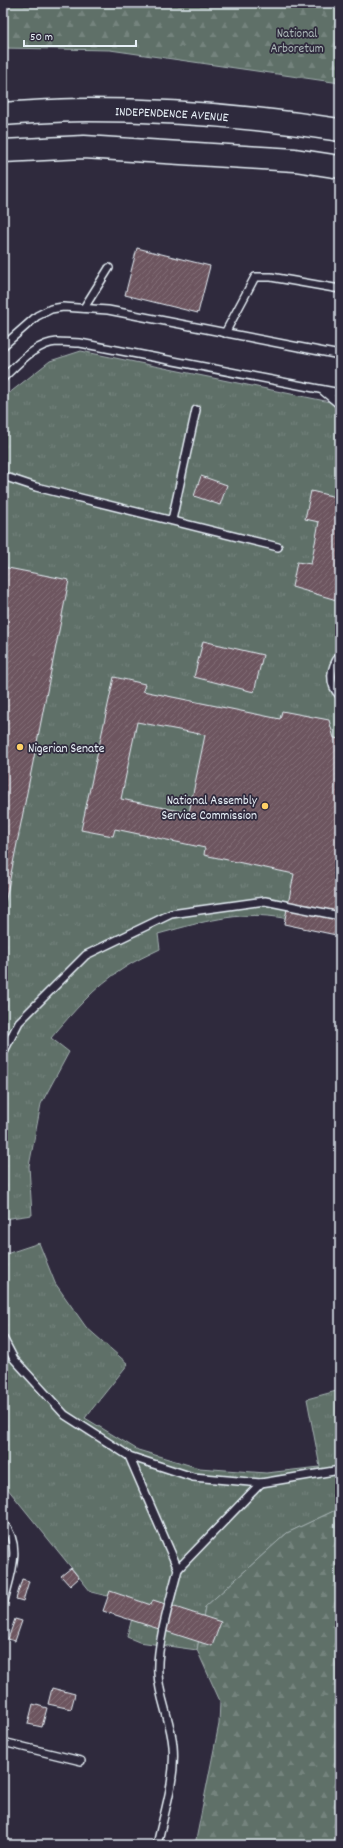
<svg xmlns="http://www.w3.org/2000/svg" width="343" height="1848" viewBox="0 0 343 1848" font-family="Dekko,sans-serif">
	<style>
		.grass { fill: url(#grass-tufts); stroke: #a3b0b0 }
		.forest { fill: url(#forest-firs); stroke: #a3b0b0 }
		.building { fill: url(#building-hatch); stroke: #e8f1f8; fill-rule: evenodd }
		.lines { fill: none; stroke-linecap: round; stroke-linejoin: round }
		.lane-casing { stroke: #e8f1f8; stroke-width: 10 }
		.primary-casing { stroke: #e8f1f8; stroke-width: 25 }
		.lane { stroke: #2f2a3d; stroke-width: 7 }
		.primary { stroke: #2f2a3d; stroke-width: 22 }
		.poi-dot { fill: #ffd166; stroke: #2f2a3d; stroke-width: 1.5 }
		.labels { text-anchor: middle; stroke-width: 3.5; stroke-linejoin: round; paint-order: stroke }
		.park-label { font-size: 13px; fill: #aab6b7; stroke: #2f2a3d }
		.street-label { font-size: 13px; fill: #e8f1f8; stroke: #2f2a3d }
		.poi-label { font-size: 13px; fill: #e8f1f8; stroke: #2f2a3d; text-anchor: start }
	</style>
	<defs>
		<pattern id="grass-tufts" width="24" height="20" patternUnits="userSpaceOnUse"><rect width="24" height="20" fill="#5e6f67"/><path d="M3 7l-1-3M5 7V3M7 7l1-3M15 17l-1-3M17 17v-4M19 17l1-3" fill="none" stroke="#75847e"/></pattern>
		<pattern id="forest-firs" width="22" height="20" patternUnits="userSpaceOnUse"><rect width="22" height="20" fill="#5e6f67"/><path d="M5 1l3.5 6h-7zM16 11l3.5 6h-7z" fill="#75847e"/></pattern>
		<pattern id="building-hatch" width="6" height="6" patternUnits="userSpaceOnUse"><rect width="6" height="6" fill="#6d555e"/><path d="M-1 1l2-2M0 6l6-6M5 7l2-2" fill="none" stroke="#826e76"/></pattern>
	</defs>
	<rect width="100%" height="100%" fill="#2f2a3d"/>
	<filter id="ink" filterUnits="userSpaceOnUse"><feTurbulence type="fractalNoise" baseFrequency=".025" numOctaves="2"/><feDisplacementMap in="SourceGraphic" scale="8" xChannelSelector="R" yChannelSelector="G"/><feConvolveMatrix kernelMatrix="1 2 1 2 8 2 1 2 1" color-interpolation-filters="sRGB"/></filter>
	<g filter="url(#ink)">
		<g class="grass">
			<path d="M81 351 340 404V933C316 926 292 918 268 916 230 913 195 924 158 934L160 949C148 955 136 960 124 968 95 986 73 1012 51 1038L69 1052 41 1104 29 1166 32 1215 3 1219V398L50 361Z"/>
			<polygon points="39,1243 55,1283 86,1327 128,1364 85,1418 138,1450 199,1468 266,1473 320,1467 307,1399 340,1390 340,1508 287,1533 205,1607 197,1650 139,1642 127,1637 136,1603 91,1592 3,1483 3,1255"/>
		</g>
		<g class="forest">
			<polygon points="3,3 340,3 340,83 110,50 3,48"/>
			<polygon points="340,1508 340,1845 195,1845 219,1724 220,1701 197,1650 205,1607 287,1533"/>
		</g>
		<g class="building">
			<polygon points="137,248 210,266 198,313 125,295"/>
			<polygon points="201,476 227,485 220,505 194,496"/>
			<polygon points="311,491 340,498 340,601 292,587 297,562 311,564 319,522 305,519"/>
			<polygon points="3,567 69,580 3,914"/>
			<polygon points="203,641 263,655 254,692 194,677"/>
			<path d="M114 677 145 684 143 691 280 719 282 711 329 720 334 738 340 739V919L336 935 284 924 294 874 204 855 205 848 115 829 113 836 81 830ZM137 722 205 735 189 813 121 799Z"/>
			<polygon points="71,1568 79,1578 70,1586 61,1576"/>
			<polygon points="22,1579 29,1581 23,1601 16,1599"/>
			<polygon points="110,1591 151,1605 153,1600 221,1622 212,1646 103,1611"/>
			<polygon points="15,1619 22,1621 15,1641 8,1639"/>
			<polygon points="52,1688 75,1694 71,1709 48,1704"/>
			<polygon points="33,1704 47,1708 42,1727 28,1724"/>
		</g>
		<g class="lines">
			<g class="lane-casing">
				<g id="lane">
					<polyline points="84,308 109,268"/>
					<polyline points="225,333 255,277 271,277 340,289"/>
					<polyline points="3,346 37,316 51,309 63,307 108,310 340,355"/>
					<path d="M3 378C18 364 36 343 57 342 65 342 72 343 80 343L340 393"/>
					<polyline points="322,390 340,405"/>
					<polyline points="3,476 36,487 278,547"/>
					<polyline points="172,520 196,410"/>
					<path d="M340 655C330 668 328 684 340 696"/>
					<polyline points="3,1053 19,1022 86,955 171,914 265,901 340,916"/>
					<polyline points="3,1338 14,1359 65,1415 129,1456 193,1477 261,1483 340,1470"/>
					<polyline points="129,1456 178,1569 261,1483"/>
					<path d="M3 1523C24 1546 9 1578 3 1605"/>
					<polyline points="3,1742 81,1761"/>
					<path d="M157 1845C164 1813 176 1779 173 1746 171 1721 159 1698 158 1674 156 1645 171 1598 178 1569"/>
				</g>
			</g>
			<g class="primary-casing">
				<g id="primary">
					<path id="s1" d="M3 114C31 112 60 110 88 110 172 110 257 117 340 130"/>
					<polyline points="3,151 84,147 295,160 340,167"/>
				</g>
			</g>
			<use href="#lane" class="lane"/>
			<use href="#primary" class="primary"/>
		</g>
	</g>
	<g class="poi-dot">
		<circle cx="20" cy="747" r="4"/>
		<circle cx="265" cy="806" r="4"/>
	</g>
	<g class="labels">
		<g class="park-label">
			<text x="297" y="37">National<tspan x="297" dy="15">Arboretum</tspan></text>
		</g>
		<g class="street-label">
			<text dy="5" stroke="none"><textPath href="#s1" startOffset="169">INDEPENDENCE AVENUE</textPath></text>
		</g>
		<g class="poi-label">
			<text x="28" y="752">Nigerian Senate</text>
			<text x="257" y="804" text-anchor="end">National Assembly<tspan x="257" dy="15">Service Commission</tspan></text>
		</g>
	</g>
	<rect width="343" height="1848" fill="none" stroke="#2f2a3d" stroke-width="16"/>
	<rect x="8" y="8" width="327" height="1832" fill="none" stroke="#e8f1f8" stroke-width="1.5" filter="url(#ink)"/>
	<path d="M24 40v6h112v-6" fill="none" stroke="#e8f1f8" stroke-width="2"/>
	<text x="30" y="40" font-size="12" fill="#e8f1f8" stroke="#2f2a3d" stroke-width="3" paint-order="stroke">50 m</text>
</svg>
